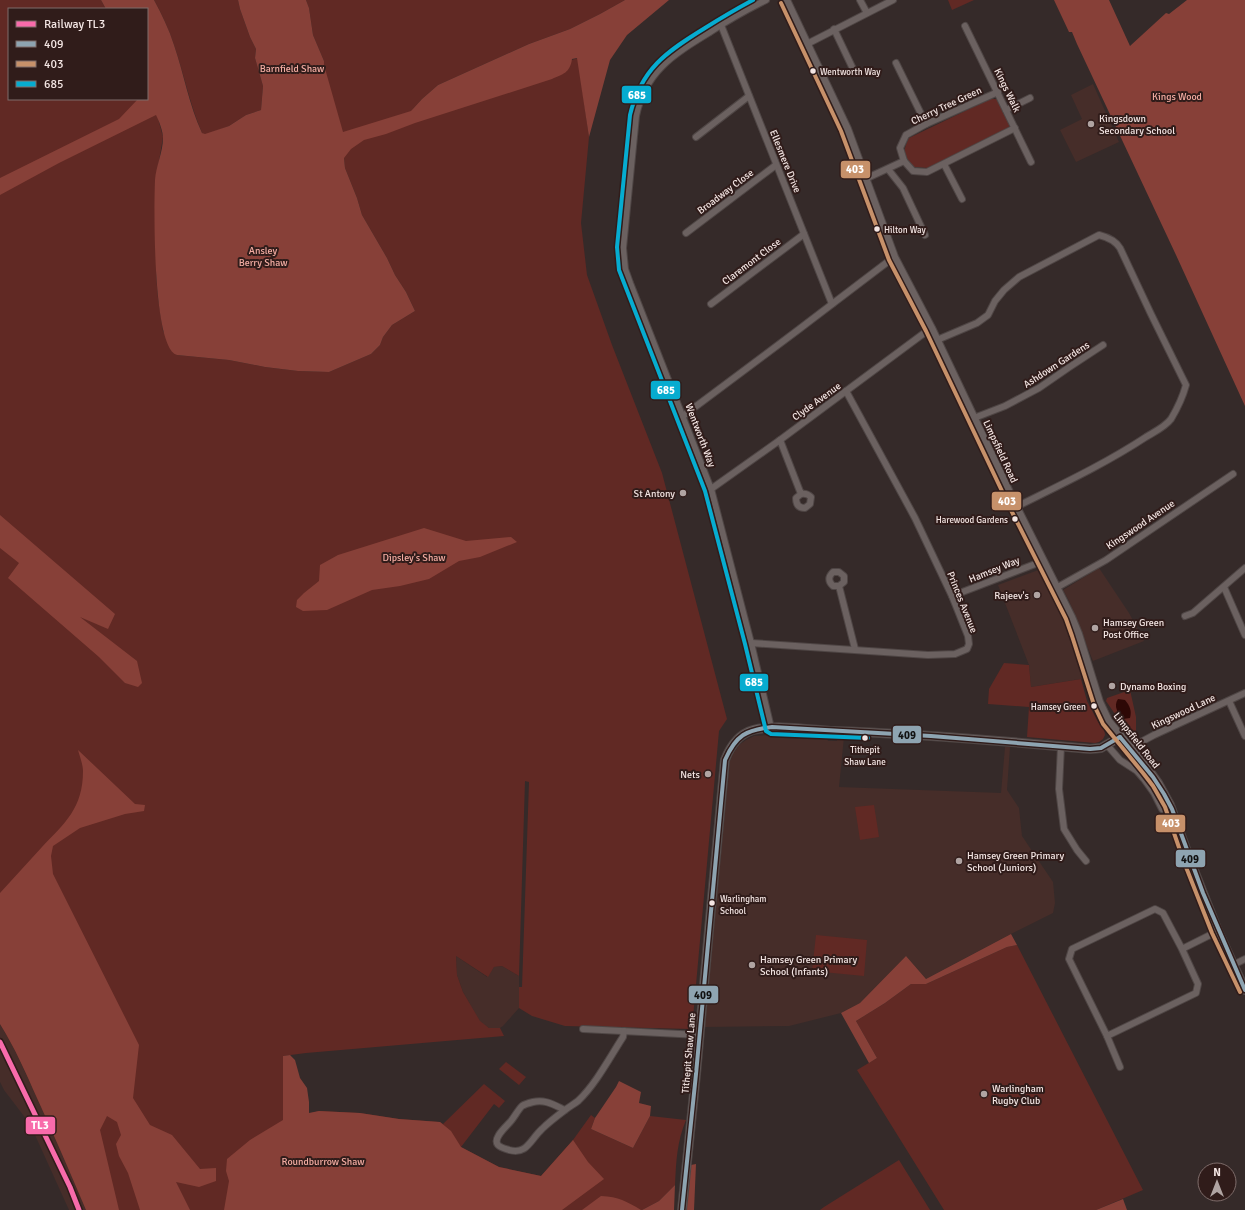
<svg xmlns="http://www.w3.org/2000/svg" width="1245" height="1210" viewBox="0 0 1245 1210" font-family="Signika,sans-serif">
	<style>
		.built { fill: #462d29 }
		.green { fill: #612924 }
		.forest { fill: #874038 }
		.water { fill: #2d0806 }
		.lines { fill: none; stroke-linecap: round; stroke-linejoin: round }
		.street-casing { stroke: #4f4645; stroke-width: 8 }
		.secondary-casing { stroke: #4f4645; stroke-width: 10 }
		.street { stroke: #6b6160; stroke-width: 6 }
		.secondary { stroke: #6b6160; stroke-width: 8 }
		.bus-1-casing { stroke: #301c1a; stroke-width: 7 }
		.bus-2-casing { stroke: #301c1a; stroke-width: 7 }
		.bus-3-casing { stroke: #301c1a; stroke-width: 7 }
		.bus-1 { stroke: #8ea4b1; stroke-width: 4 }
		.bus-2 { stroke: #c7916a; stroke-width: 4 }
		.bus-3 { stroke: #06acd0; stroke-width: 4 }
		.rail-1-casing { stroke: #301c1a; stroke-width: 8 }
		.rail-1 { stroke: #f86bab; stroke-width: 5 }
		.bus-dot { fill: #f3e5e3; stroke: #301c1a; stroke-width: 1.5 }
		.poi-dot { fill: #b0a4a2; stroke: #301c1a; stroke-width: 1.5 }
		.labels { text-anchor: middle; stroke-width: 4; stroke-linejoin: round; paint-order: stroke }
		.bus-label { font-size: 9px; fill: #f3e5e3; stroke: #301c1a; text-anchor: start }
		.park-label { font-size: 10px; fill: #f3aca2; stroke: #301c1a }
		.street-label { font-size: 10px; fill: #f3e5e3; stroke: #301c1a }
		.poi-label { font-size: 10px; fill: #f3e5e3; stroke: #301c1a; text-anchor: start }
		.line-badge { stroke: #301c1a; stroke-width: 1.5 }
		.badge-label { font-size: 11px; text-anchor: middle; font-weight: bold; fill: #fff }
		.pale-badge-label { font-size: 11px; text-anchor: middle; font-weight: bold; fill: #111 }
	</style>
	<rect width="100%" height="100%" fill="#352a29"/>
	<g class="built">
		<polygon points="1093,84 1119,142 1076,162 1060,130 1082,119 1071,95"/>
		<polygon points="1099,568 1129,613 1144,641 1093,661 1069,601 1063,590"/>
		<polygon points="1041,569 1066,615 1080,651 1087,678 1031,687 1029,665 998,585"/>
		<polygon points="771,735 826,736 828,741 837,741 838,737 844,737 839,787 1001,793 1005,747 1010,747 1007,790 1019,808 1022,836 1053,882 1055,903 1053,913 1011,934 926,979 906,956 860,1003 841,1013 789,1026 704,1027 730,761 733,754 739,745 746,740 754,736"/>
		<polygon points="456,956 487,977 494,967 502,966 519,976 519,1008 503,1026 500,1028 489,1028 480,1022 463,992 457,975"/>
		<polygon points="0,1024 11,1042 30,1082 61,1148 86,1210 69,1210 30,1124 4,1090 0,1082"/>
	</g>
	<g class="green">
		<path d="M0 0H101L106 9H9V99H147L155 107 163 137 156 179V274L158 298 163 331 177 355 229 360 265 367 298 371 329 372 371 354 380 345 383 337 392 325 415 311 406 292 395 275 387 258 362 215 357 198 345 168 344 158 324 65V61L313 35 309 8 306 0H625L600 14 570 29 529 44 438 85 422 99 412 110 578 58 589 137 581 223 587 275 612 345 662 473 727 719 719 731 692 1029 565 1026 532 1016 519 1008V987H522L529 782 525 781 519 976 502 966 494 967 488 977 456 956 457 975 463 992 480 1021 489 1028H500L504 1036 306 1053 283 1056V1120L319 1111 360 1113 399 1119 440 1122 443 1124 484 1084 505 1101 499 1108 494 1104 461 1147 499 1167 541 1176 573 1140 591 1115 595 1118 591 1129 633 1148 650 1116 686 1120C677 1141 676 1162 675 1185L659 1201 642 1210H86C70 1172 54 1135 37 1098 26 1073 15 1048 0 1024Z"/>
		<path d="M154 0H238L240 9 250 37 256 49 255 58 263 86 261 110 246 115 229 126 205 135 202 133C190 105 184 74 174 45 169 29 162 15 154 0Z"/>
		<polygon points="948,0 974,0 952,10"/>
		<path d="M990 99H998L1010 123 1009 129 928 168 914 167C903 156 902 152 909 138Z"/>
		<polygon points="1004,663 1029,665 1031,687 1081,679 1087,701 1098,722 1104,729 1105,735 1103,739 1099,742 1095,743 1027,737 1029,707 988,704 989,689"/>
		<polygon points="1130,690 1136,717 1136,737 1132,739 1106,701 1107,698"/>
		<polygon points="874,805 879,837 860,840 855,807"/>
		<polygon points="816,935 867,940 864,976 812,971"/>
		<polygon points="1017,945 1143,1190 1096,1210 944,1210 857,1070 877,1058 856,1021 885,1003 911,984 926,984 1007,947"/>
		<polygon points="506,1062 526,1077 519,1085 499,1069"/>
		<polygon points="899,1160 930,1210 820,1210 824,1207"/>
	</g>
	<g class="forest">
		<path d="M101 0H154C162 15 169 29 174 45 184 74 189 105 202 133L205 134 229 126 246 115 261 110 263 86 255 58 256 49 250 37 240 9 238 0H306L309 8 313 35 324 61V65L343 132 411 111 422 99 438 85 529 44 570 29 600 14 625 0H669L627 35 610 60 589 137 577 58 572 59C570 73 563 74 552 79L415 123 386 134 364 140 351 149 344 158 345 168 357 198 362 215 387 258 395 275 406 292 415 311 392 325 383 337 380 345 371 354 329 372 298 371 265 367 229 360 177 355C152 348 154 205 155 180 156 166 163 152 163 138 163 131 159 121 156 115L59 163 0 195V178L119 119 138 99H147V9H106Z"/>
		<polygon points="1054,0 1109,0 1130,46 1166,13 1169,14 1187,0 1245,0 1245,406 1176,255 1077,44 1072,32 1069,32"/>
		<polygon points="0,515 115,614 108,629 80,617 137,661 142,683 138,687 125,683 99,657 8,578 19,563 0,548"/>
		<polygon points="424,528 466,541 511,537 517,542 480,557 459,561 429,579 400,586 372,590 327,610 303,611 296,607 297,600 304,593 319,581 320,565 338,555"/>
		<path d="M78 750 135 804 145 805 144 811 125 814 80 828 53 846 51 856 53 874 139 1045 133 1098 150 1125 172 1135 200 1169 216 1168V1181L199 1187 176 1182 190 1210H140L128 1173 119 1156 116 1144 121 1135 117 1122 107 1116 100 1130 119 1210H86C70 1172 54 1135 37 1098 26 1073 15 1048 0 1024V893C14 878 28 862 42 847 65 823 83 808 83 771 83 765 80 757 78 750Z"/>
		<polygon points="1011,934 1017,945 1007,947 926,984 911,984 885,1003 856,1021 877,1058 869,1063 841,1013 860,1003 906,956 926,979"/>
		<polygon points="290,1055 295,1060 300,1078 307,1088 309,1102 309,1113 319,1111 360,1113 399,1119 440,1122 451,1131 461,1147 499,1167 541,1176 573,1140 588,1162 604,1179 562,1210 224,1210 229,1181 226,1171 227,1159 250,1140 283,1120 283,1056"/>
		<polygon points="619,1081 641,1092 639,1103 651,1106 650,1116 633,1148 591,1129 595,1118 616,1087"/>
		<polygon points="696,1164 694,1210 685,1210 691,1165"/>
		<polygon points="675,1185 674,1210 642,1210 659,1201"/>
		<path d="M601 1196C619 1197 626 1201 641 1210H582Z"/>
		<polygon points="1123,1199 1127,1210 1096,1210"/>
	</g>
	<path class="water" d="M1118 699 1125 700C1130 706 1132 711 1130 718L1123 719C1118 712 1113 707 1118 699Z"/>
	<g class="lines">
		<g class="street-casing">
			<g id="street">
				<path d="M766 0C746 10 728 20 710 32 674 54 645 71 636 116L623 248 625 269 630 283 711 489 751 643 771 728"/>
				<polyline points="860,0 867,13"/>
				<polyline points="721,25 832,304"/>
				<polyline points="965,26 1031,162"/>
				<polyline points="834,29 854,71"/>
				<polyline points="807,44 893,0"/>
				<polyline points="896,63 926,124"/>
				<polyline points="1006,110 1030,98"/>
				<polyline points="696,137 749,96"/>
				<polyline points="904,161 913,171 927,172 1015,128"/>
				<polyline points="944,164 962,199"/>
				<polyline points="888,169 903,188 925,235"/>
				<polyline points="865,179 904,161 900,148 906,135 926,124 998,92"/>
				<polyline points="686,233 776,165"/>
				<polyline points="711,304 804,234"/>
				<path d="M937 340 977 323 988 315 995 301 1004 290 1019 277 1099 235C1107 237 1115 240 1120 248L1151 314 1182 377 1186 385C1183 396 1177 409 1171 419 1165 427 1154 432 1146 437 1105 464 1060 485 1016 507"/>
				<polyline points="683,416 798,330 894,257"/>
				<polyline points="974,418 1005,406 1039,388 1068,368 1103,345"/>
				<path d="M780 440 801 494 796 498C796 505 799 508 805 508L810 504 811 497C808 494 805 493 801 494"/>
				<polyline points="711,489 780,440 931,328"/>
				<path d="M839 586H833C828 581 828 577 833 572H839L844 576V582L839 586 855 649"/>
				<polyline points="1224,587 1245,635"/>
				<polyline points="1056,588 1106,560 1233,474"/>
				<polyline points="952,596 1043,561"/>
				<polyline points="1185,616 1193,613 1245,568"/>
				<polyline points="751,643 928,655 955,654 967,649 969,644 968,636 952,596 915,518 846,391"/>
				<polyline points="1229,701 1245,736"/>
				<polyline points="1107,745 1120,760 1137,771 1144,779 1154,793 1162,809 1170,805"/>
				<polyline points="1061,746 1059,789 1064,829 1077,850 1086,861"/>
				<polyline points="1131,749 1139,743 1154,735 1245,693"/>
				<polyline points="1182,949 1163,913 1155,909 1072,949 1069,959 1107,1036 1196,993 1198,984 1182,949 1218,931"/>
				<polyline points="1233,965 1245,959"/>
				<polyline points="583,1029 699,1035"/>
				<polyline points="1107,1036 1120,1067"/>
				<path d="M565 1110C554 1105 545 1099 533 1102 529 1103 525 1104 522 1106 518 1110 515 1116 511 1121 507 1126 492 1138 498 1145 501 1148 506 1149 509 1150 527 1155 530 1140 542 1129 549 1122 557 1116 565 1110 569 1107 574 1104 578 1101 596 1084 610 1057 623 1037L624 1031"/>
			</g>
		</g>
		<g class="secondary-casing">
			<g id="secondary">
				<polyline points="786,0 847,129 894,257 931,328 1016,507 1071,617 1078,634 1099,702 1108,721 1148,769 1158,783 1170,805 1190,860 1218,931 1245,990"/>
				<path d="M682 1210 696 1074 709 930 725 760C730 747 739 734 753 730 777 724 810 730 835 731 920 734 1005 741 1090 749L1101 748 1120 737"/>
			</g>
		</g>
		<use href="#street" class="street"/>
		<use href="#secondary" class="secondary"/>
		<g class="bus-1-casing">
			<g id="bus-1">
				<polyline points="1120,737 1153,777 1164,794 1172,809 1203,893 1245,990"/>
				<path d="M682 1210 696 1074 725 760C736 735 746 730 772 727L931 736 1090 749 1101 748 1120 737"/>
			</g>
		</g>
		<g class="bus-2-casing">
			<polyline id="bus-2" points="781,3 841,131 889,260 926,331 1011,510 1066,619 1072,636 1094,705 1103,724 1143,773 1153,786 1165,807 1184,862 1212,933 1240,992"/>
		</g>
		<g class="bus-3-casing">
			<path id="bus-3" d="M753 0C736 9 721 18 705 28 666 52 641 69 630 115L617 247 619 270 705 491 745 644 766 731 771 734 868 738"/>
		</g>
		<use href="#bus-1" class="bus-1"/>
		<use href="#bus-2" class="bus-2"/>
		<use href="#bus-3" class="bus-3"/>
		<g class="rail-1-casing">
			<polyline id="rail-1" points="0,1042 70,1187 79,1210"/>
		</g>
		<use href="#rail-1" class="rail-1"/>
	</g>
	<g class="bus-dot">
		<circle cx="813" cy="71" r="3.5"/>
		<circle cx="877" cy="229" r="3.5"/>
		<circle cx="1015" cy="519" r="3.5"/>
		<circle cx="1094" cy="706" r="3.5"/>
		<circle cx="865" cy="738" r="3.5"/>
		<circle cx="712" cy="903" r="3.5"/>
	</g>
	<g class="poi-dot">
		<circle cx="1091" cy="124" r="4"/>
		<circle cx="683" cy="493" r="4"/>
		<circle cx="1037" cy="595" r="4"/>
		<circle cx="1095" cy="628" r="4"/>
		<circle cx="1112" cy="686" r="4"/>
		<circle cx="708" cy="774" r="4"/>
		<circle cx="959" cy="861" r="4"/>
		<circle cx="752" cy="965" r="4"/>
		<circle cx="984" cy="1094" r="4"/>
	</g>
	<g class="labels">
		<g class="bus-label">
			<text x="820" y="75">Wentworth Way</text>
			<text x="884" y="233">Hilton Way</text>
			<text x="1008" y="523" text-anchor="end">Harewood Gardens</text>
			<text x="1086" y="710" text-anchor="end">Hamsey Green</text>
			<text x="865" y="753" text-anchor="middle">Tithepit<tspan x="865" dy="12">Shaw Lane</tspan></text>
			<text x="720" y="902">Warlingham<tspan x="720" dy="12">School</tspan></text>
		</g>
		<g class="park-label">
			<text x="292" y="72">Barnfield Shaw</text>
			<text x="1177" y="100">Kings Wood</text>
			<text x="263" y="254">Ansley<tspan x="263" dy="12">Berry Shaw</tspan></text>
			<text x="414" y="561">Dipsley's Shaw</text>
			<text x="323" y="1165">Roundburrow Shaw</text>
		</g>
		<g class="street-label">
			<text transform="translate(1008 90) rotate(64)" y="4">Kings Walk</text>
			<text transform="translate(946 105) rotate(-25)" y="4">Cherry Tree Green</text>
			<text transform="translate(786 161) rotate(68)" y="4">Ellesmere Drive</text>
			<text transform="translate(725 191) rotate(-37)" y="4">Broadway Close</text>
			<text transform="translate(751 261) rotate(-37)" y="4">Claremont Close</text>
			<text transform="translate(1056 364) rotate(-33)" y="4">Ashdown Gardens</text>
			<text transform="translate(816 401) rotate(-36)" y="4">Clyde Avenue</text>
			<text transform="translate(701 435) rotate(69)" y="4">Wentworth Way</text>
			<text transform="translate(1001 451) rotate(65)" y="4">Limpsfield Road</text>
			<text transform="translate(1140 524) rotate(-34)" y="4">Kingswood Avenue</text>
			<text transform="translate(994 569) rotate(-22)" y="4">Hamsey Way</text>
			<text transform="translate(963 602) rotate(68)" y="4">Princes Avenue</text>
			<text transform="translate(1183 711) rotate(-25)" y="4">Kingswood Lane</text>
			<text transform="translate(1137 740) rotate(52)" y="4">Limpsfield Road</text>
			<text transform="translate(688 1053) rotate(-85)" y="4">Tithepit Shaw Lane</text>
		</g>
		<g class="poi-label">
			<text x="1099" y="122">Kingsdown<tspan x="1099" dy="12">Secondary School</tspan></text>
			<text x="675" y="497" text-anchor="end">St Antony</text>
			<text x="1029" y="599" text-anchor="end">Rajeev's</text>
			<text x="1103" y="626">Hamsey Green<tspan x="1103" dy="12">Post Office</tspan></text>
			<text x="1120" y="690">Dynamo Boxing</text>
			<text x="700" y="778" text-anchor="end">Nets</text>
			<text x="967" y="859">Hamsey Green Primary<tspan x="967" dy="12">School (Juniors)</tspan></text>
			<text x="760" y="963">Hamsey Green Primary<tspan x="760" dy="12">School (Infants)</tspan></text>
			<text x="992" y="1092">Warlingham<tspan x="992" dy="12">Rugby Club</tspan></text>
		</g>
	</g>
	<g class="line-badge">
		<rect x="621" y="85" width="31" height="19" rx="4" fill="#06acd0"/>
		<rect x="840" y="160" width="31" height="19" rx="4" fill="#c7916a"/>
		<rect x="650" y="380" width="31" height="20" rx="4" fill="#06acd0"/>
		<rect x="991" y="491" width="31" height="20" rx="4" fill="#c7916a"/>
		<rect x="739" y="673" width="30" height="19" rx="4" fill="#06acd0"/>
		<rect x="892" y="725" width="30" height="19" rx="4" fill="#8ea4b1"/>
		<rect x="1155" y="814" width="31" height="19" rx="4" fill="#c7916a"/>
		<rect x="1175" y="849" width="31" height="19" rx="4" fill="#8ea4b1"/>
		<rect x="688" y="985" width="31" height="19" rx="4" fill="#8ea4b1"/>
		<rect x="25" y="1116" width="31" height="19" rx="4" fill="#f86bab"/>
	</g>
	<g class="badge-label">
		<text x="637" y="99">685</text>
		<text x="855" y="173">403</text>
		<text x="666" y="394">685</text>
		<text x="1007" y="505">403</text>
		<text x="754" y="686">685</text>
		<text x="1171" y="827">403</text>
		<text x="40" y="1129">TL3</text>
	</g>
	<g class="pale-badge-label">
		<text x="907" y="739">409</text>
		<text x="1190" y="863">409</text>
		<text x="703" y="999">409</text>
	</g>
	<rect x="8" y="8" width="140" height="92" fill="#301c1a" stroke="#7e6c6a"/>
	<rect x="16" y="21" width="20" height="6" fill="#f86bab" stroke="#7e6c6a"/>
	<text x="44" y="28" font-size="12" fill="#f3e5e3">Railway TL3</text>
	<rect x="16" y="41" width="20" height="6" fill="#8ea4b1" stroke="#7e6c6a"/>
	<text x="44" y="48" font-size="12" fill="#f3e5e3">409</text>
	<rect x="16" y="61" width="20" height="6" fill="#c7916a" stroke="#7e6c6a"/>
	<text x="44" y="68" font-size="12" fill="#f3e5e3">403</text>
	<rect x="16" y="81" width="20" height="6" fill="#06acd0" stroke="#7e6c6a"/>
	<text x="44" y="88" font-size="12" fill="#f3e5e3">685</text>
	<g transform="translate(1217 1182)"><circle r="19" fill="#301c1a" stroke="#7e6c6a"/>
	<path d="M0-3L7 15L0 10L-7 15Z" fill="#b0a4a2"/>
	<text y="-6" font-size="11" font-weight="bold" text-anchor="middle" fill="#f3e5e3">N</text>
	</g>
</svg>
